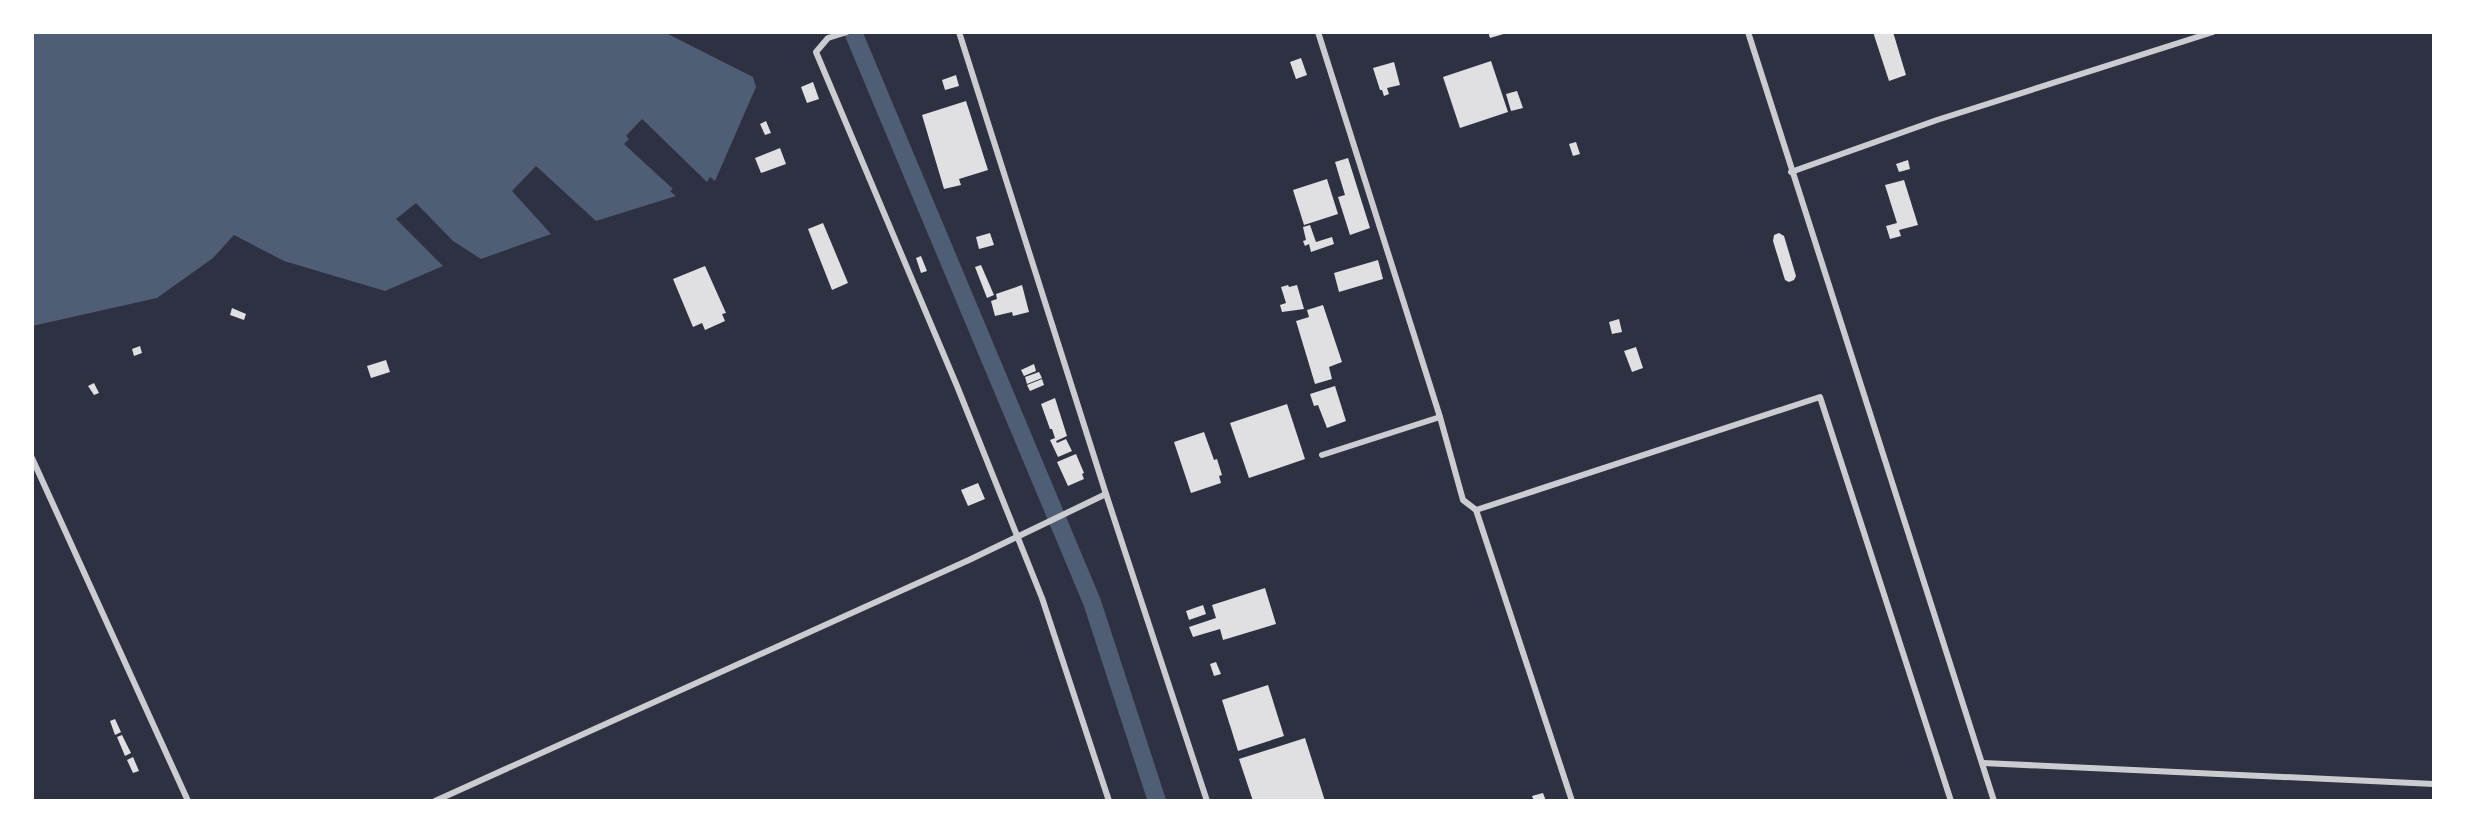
<svg xmlns="http://www.w3.org/2000/svg" width="2466" height="833" viewBox="0 0 2466 833" font-family="'Fira Sans Condensed',sans-serif">
	<style>
		.water { fill: #4f5d75 }
		.lines { fill: none; stroke-linecap: round; stroke-linejoin: round }
		.canal { stroke: #4f5d75; stroke-width: 18 }
		.building { fill: #e0e0e3 }
		.service { stroke: #caccd0; stroke-width: 6 }
	</style>
	<rect width="100%" height="100%" fill="#2d3142"/>
	<polygon class="water" points="32,32 664,32 753,77 756,87 715,181 710,177 707,182 642,119 626,136 629,139 624,144 673,189 670,191 676,196 596,221 536,166 512,191 551,234 481,259 453,241 416,203 396,219 443,266 385,291 284,261 234,235 213,258 157,298 32,326"/>
	<g class="lines">
		<polyline class="canal" points="853,32 1092,602 1157,801"/>
	</g>
	<g class="building">
		<polygon points="1488,32 1506,32 1507,33 1490,38"/>
		<polygon points="1873,32 1893,32 1906,75 1889,81"/>
		<polygon points="1301,58 1307,75 1296,79 1290,62"/>
		<polygon points="1491,61 1508,112 1460,128 1443,77"/>
		<polygon points="1394,62 1400,85 1387,88 1389,94 1384,96 1382,90 1380,90 1373,68"/>
		<polygon points="956,75 959,86 945,90 942,80"/>
		<polygon points="813,82 819,99 807,103 801,87"/>
		<polygon points="1517,91 1523,108 1511,111 1506,94"/>
		<polygon points="966,101 988,170 959,179 961,185 944,189 922,115"/>
		<polygon points="766,121 771,133 765,135 760,124"/>
		<polygon points="1576,142 1580,154 1573,156 1569,144"/>
		<polygon points="780,148 786,164 761,173 755,158"/>
		<polygon points="1348,158 1370,228 1350,235 1338,197 1345,195 1335,162"/>
		<polygon points="1908,160 1910,169 1899,172 1896,164"/>
		<polygon points="1327,179 1338,214 1304,225 1293,190"/>
		<polygon points="1904,180 1918,225 1899,230 1901,236 1890,239 1886,226 1897,223 1885,185"/>
		<polygon points="823,223 848,283 832,290 808,229"/>
		<polygon points="1310,225 1316,242 1332,237 1334,244 1311,252 1309,244 1305,246 1303,241 1306,240 1303,227"/>
		<polygon points="990,233 994,245 979,249 976,237"/>
		<polygon points="1779,233 1784,236 1796,276 1794,280 1789,282 1785,280 1773,241 1774,235"/>
		<polygon points="921,256 927,271 921,273 916,258"/>
		<polygon points="1378,260 1383,279 1339,292 1334,273"/>
		<polygon points="981,265 994,295 987,298 975,267"/>
		<polygon points="705,266 726,313 722,314 725,321 705,330 702,323 693,327 673,279"/>
		<polygon points="1022,285 1029,312 1013,316 1012,312 995,316 991,301 997,299 996,294"/>
		<polygon points="1288,285 1289,287 1297,285 1304,309 1282,312 1280,305 1286,303 1281,287"/>
		<polygon points="1323,305 1342,362 1329,367 1332,379 1315,384 1296,321 1309,317 1307,310"/>
		<polygon points="232,308 246,314 244,320 230,315"/>
		<polygon points="1619,319 1622,332 1612,334 1609,322"/>
		<polygon points="140,346 142,353 134,356 132,349"/>
		<polygon points="1636,347 1643,368 1632,372 1624,351"/>
		<polygon points="386,360 390,372 371,378 367,366"/>
		<polygon points="1034,364 1036,371 1024,376 1021,370"/>
		<polygon points="1039,372 1042,378 1027,384 1025,377"/>
		<polygon points="1042,379 1044,385 1030,391 1027,385"/>
		<polygon points="94,383 99,393 94,395 88,386"/>
		<polygon points="1335,386 1346,421 1327,428 1318,405 1314,406 1310,394"/>
		<polygon points="1055,398 1067,436 1056,441 1057,443 1066,439 1072,451 1058,457 1050,440 1055,438 1052,429 1050,429 1041,404"/>
		<polygon points="1287,404 1305,459 1249,478 1230,423"/>
		<polygon points="1204,432 1214,460 1217,459 1222,475 1219,476 1221,483 1191,493 1174,442"/>
		<polygon points="1076,454 1084,473 1082,474 1084,479 1068,486 1057,462"/>
		<polygon points="978,483 985,499 968,506 961,490"/>
		<polygon points="1265,588 1276,624 1223,640 1220,629 1193,637 1189,627 1216,618 1212,605"/>
		<polygon points="1203,605 1206,614 1189,620 1186,611"/>
		<polygon points="1216,662 1221,674 1214,676 1210,664"/>
		<polygon points="1268,685 1284,736 1238,751 1222,700"/>
		<polygon points="115,719 121,732 115,735 110,721"/>
		<polygon points="122,735 131,753 125,756 117,737"/>
		<polygon points="1305,738 1325,801 1253,801 1239,759"/>
		<polygon points="133,757 139,771 133,773 127,760"/>
		<polygon points="1543,793 1546,801 1534,801 1532,796"/>
	</g>
	<g class="lines">
		<g class="service">
			<polyline points="847,32 828,38 816,52 957,386 1042,598 1109,801"/>
			<polyline points="959,32 1106,494 1207,801"/>
			<polyline points="1318,32 1440,417 1463,500 1476,510 1572,801"/>
			<polyline points="1748,32 1994,801"/>
			<polyline points="1791,172 1937,120 2213,32"/>
			<polyline points="1322,455 1440,417"/>
			<polyline points="32,458 188,801"/>
			<polyline points="1476,510 1820,397 1951,801"/>
			<polyline points="1983,763 2434,784"/>
			<polyline points="435,801 969,560 1106,494"/>
		</g>
	</g>
	<rect width="2466" height="833" fill="none" stroke="#ffffff" stroke-width="68"/>
</svg>
